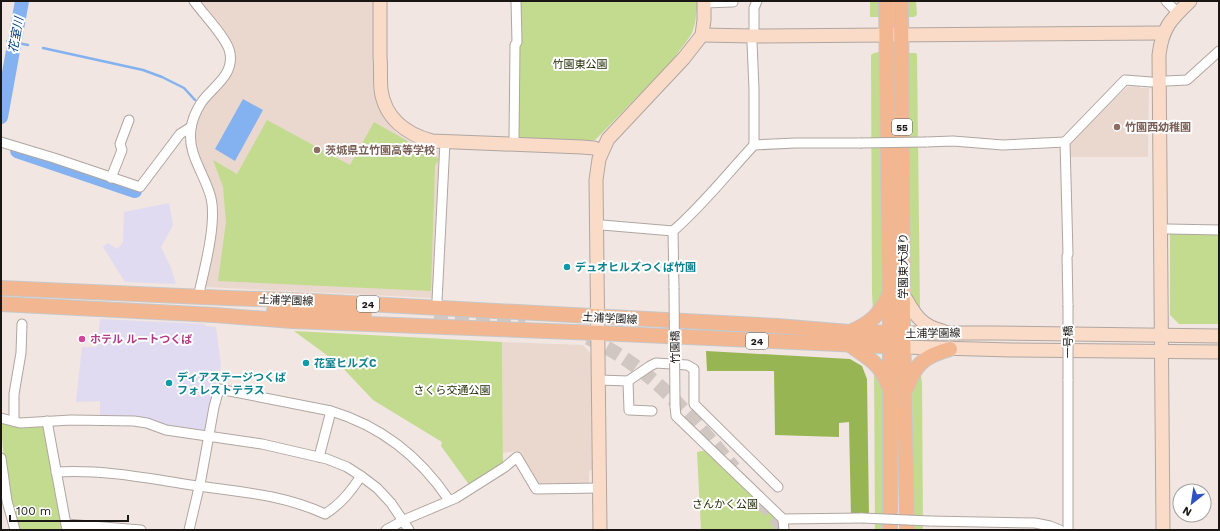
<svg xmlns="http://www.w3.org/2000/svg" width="1220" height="531" viewBox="0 0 1220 531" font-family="'Work Sans','Noto Sans JP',sans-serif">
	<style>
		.commercial { fill: #e0dbf1 }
		.built { fill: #ead8cf }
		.green { fill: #c2db8f }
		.forest { fill: #98b554 }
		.water { fill: #84b2f0 }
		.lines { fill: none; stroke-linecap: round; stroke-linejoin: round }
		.stream { stroke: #84b2f0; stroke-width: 2.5 }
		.river { stroke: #84b2f0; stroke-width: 14 }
		.primary-tunnel { stroke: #d1c7c2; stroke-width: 14; stroke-dasharray: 14 7; stroke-linecap: butt }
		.street-casing { stroke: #b0a6a1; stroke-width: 11 }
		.secondary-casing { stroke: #b0a6a1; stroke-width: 15 }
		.primary-casing { stroke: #c8c7c7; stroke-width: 16 }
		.street { stroke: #fff; stroke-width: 9 }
		.secondary { stroke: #f9dbc8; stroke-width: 13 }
		.primary { stroke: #f2b690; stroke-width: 14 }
		.street-bridge-casing { stroke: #b0a6a1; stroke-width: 11; stroke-linecap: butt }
		.street-bridge { stroke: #fff; stroke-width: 9 }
		.education-dot { fill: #8d6e63; stroke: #fff; stroke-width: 1.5 }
		.culture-dot { fill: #0f9aa8; stroke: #fff; stroke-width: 1.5 }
		.hotel-dot { fill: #d1479c; stroke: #fff; stroke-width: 1.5 }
		.labels { text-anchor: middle; stroke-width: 4; stroke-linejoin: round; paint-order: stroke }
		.shield { fill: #fff; stroke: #5e5c5a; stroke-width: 1 }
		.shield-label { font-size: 10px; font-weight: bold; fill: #191614 }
		.park-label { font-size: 11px; fill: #232e05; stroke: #fff }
		.education-label { font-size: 11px; font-weight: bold; fill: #785e54; stroke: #fff; text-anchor: start }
		.street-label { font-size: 11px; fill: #191614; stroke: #fff }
		.culture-label { font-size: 11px; font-weight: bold; fill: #0d838f; stroke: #fff; text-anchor: start }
		.hotel-label { font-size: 11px; font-weight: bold; fill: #b23c85; stroke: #fff; text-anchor: start }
		.water-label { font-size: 12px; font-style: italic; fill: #003e81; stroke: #fff }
	</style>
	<rect width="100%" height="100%" fill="#f1e6e1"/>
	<g class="commercial">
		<polygon points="169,203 173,225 161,247 171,268 176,284 125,282 103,247 107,243 118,249 123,242 124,212"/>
		<polygon points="100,319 205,324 205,326 216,327 221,366 213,393 206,429 204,431 100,416 100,401 76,402 82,347 97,347"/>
	</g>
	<g class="built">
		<polygon points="199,1 373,1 373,90 377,103 384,118 397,133 408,140 418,144 436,148 440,151 433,298 205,287 216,224 196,151 195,137 195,128 200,112 227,80 235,59"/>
		<polygon points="1139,86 1140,88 1149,88 1148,157 1071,157 1070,143 1127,87"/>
		<polygon points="502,342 583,345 591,354 592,470 589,471 589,483 537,484 517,451 503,453"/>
	</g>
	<g class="green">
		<polygon points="518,1 698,1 695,23 692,33 686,42 670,63 599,136 595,140 589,141 516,138"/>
		<rect x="870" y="1" width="10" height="16"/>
		<polygon points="907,1 916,1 917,15 914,17 907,17"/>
		<polygon points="880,52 882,294 873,311 872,293 871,55 874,53"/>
		<polygon points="908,53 916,53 917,55 920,312 913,302 910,286"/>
		<polygon points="267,120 350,165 374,122 439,159 435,166 431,291 218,281 226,222 223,187 213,160 237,174"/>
		<polygon points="1170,233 1219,233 1219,324 1179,324 1170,315"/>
		<polygon points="294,331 502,342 503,466 470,486 441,446 442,442 373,400 339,364"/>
		<polygon points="874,366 880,375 883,392 884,530 875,530"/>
		<polygon points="920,368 922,383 923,530 913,530 912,384"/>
		<polygon points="4,422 41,425 44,428 62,530 17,530 5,474 1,424"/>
		<polygon points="707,450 780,521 780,530 701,530 697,452"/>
	</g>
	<polygon class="forest" points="706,351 850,359 862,366 867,379 869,516 851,517 849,422 839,423 839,437 775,435 774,371 707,371"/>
	<polygon class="water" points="243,99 263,110 235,161 215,149"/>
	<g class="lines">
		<g class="stream">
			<polyline points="7,41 28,45"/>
			<polyline points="43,48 143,70 162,77 184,88 195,100"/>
		</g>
		<g class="river">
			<polyline points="1,117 22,1"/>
			<polyline points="17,151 135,191"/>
		</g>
		<g class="primary-tunnel">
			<polyline points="434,317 525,324"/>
			<path d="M588 338C651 367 690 415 734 468"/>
			<polyline points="761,501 785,530"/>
		</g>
		<g class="street-casing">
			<g id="street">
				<path d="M194 1C203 14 228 39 230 53 234 76 212 87 201 103 196 111 192 120 191 129 187 154 205 174 211 198 217 223 204 271 198 297"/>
				<polyline points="757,1 754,8 754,31 752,42 754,89 754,145 796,143 860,143"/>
				<polyline points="1166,1 1178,13"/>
				<polyline points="704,3 733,2 733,1"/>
				<polyline points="1166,81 1187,80 1219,51"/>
				<polyline points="514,139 515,45 517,42 516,1"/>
				<polyline points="1,142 54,158 140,187 180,134 191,127"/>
				<polyline points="926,142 953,141 1003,145 1065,142"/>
				<polyline points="111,178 122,150 120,144 129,120"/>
				<polyline points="602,225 673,231"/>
				<polyline points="1168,229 1219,230"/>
				<path d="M674 288 673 231C703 205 727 174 754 145"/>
				<polyline points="437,301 445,142"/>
				<polyline points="1068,305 1067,256 1068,254 1065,142 1125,80 1151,82"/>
				<polyline points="599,380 628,381 650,366 656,363 687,365 694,369 694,404 778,487"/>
				<polyline points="628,381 629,410 652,411"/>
				<polyline points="675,406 676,416 783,519 862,518"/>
				<polyline points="1,418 20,423 71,420 134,421 147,423 166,430 262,444 327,459 347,467 361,476 377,488 391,503 409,530"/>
				<polyline points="14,421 14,394 21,353 22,324"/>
				<polyline points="47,421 67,530"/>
				<polyline points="319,457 331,411"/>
				<polyline points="1,458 7,501 15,530"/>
				<path d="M56 472C103 469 152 479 198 486 242 492 284 495 325 514 341 504 351 491 361 476"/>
				<polyline points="783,519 784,530"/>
				<polyline points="930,521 1035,523 1050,526 1060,530"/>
				<polyline points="66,524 141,530"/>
				<path d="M189 530 201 479 214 407 219 389 331 411C381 426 420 457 449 500"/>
				<polyline points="386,530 404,520 456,498 505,467 517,457 536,489 600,488"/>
				<polyline points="1068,530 1068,379"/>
			</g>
		</g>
		<g class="secondary-casing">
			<g id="secondary">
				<path d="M380 1C380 19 380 38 380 56 381 67 380 79 381 90 385 118 406 134 432 141L582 147 594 148 601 151"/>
				<polyline points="702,35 753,36 1163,33"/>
				<path d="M903 294C914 313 920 326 943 331"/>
				<polyline points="903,333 996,333 1219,336"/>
				<polyline points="903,347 1011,350 1219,352"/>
				<polyline points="600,530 596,180 599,159 608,139 684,58 702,35 704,20 704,1"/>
				<path d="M1163 530 1159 55C1162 28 1171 19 1190 1"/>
			</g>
		</g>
		<g class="primary-casing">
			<g id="primary">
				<polyline points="886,1 890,333 890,530"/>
				<polyline points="901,1 903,323 907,530"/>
				<polyline points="1,288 227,298 293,300 777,326 849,332 903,333"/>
				<polyline points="1,304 215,315 292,321 599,333 903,347"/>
				<polyline points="274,311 364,314"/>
				<path d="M852 331C871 323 880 314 889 295"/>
				<path d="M850 345C868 358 880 363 888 385"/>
				<path d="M907 387C916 363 925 356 950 349"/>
			</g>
		</g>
		<use href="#street" class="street"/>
		<use href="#secondary" class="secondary"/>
		<use href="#primary" class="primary"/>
		<g class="street-bridge-casing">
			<g id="street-bridge">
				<polyline points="860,143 926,142"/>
				<polyline points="674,288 675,406"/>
				<polyline points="1068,305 1068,379"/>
				<polyline points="862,518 930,521"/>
			</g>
		</g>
		<use href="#street-bridge" class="street-bridge"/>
	</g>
	<g class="education-dot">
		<circle cx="1117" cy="127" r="4"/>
		<circle cx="317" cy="150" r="4"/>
	</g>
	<g class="culture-dot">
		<circle cx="567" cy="267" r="4"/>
		<circle cx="306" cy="363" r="4"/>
		<circle cx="169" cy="383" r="4"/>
	</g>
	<circle class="hotel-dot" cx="82" cy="339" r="4"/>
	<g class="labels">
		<g class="shield">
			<rect x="892" y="119" width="20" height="16" rx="3"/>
			<rect x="357" y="296" width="22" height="16" rx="3"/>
			<rect x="746" y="333" width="22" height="16" rx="3"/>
		</g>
		<g class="shield-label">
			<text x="902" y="131">55</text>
			<text x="368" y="308">24</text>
			<text x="757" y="345">24</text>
		</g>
		<g class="park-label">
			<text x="580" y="68">竹園東公園</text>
			<text x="452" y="394">さくら交通公園</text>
			<text x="725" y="508">さんかく公園</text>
		</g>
		<g class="education-label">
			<text x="1125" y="131">竹園西幼稚園</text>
			<text x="325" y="154">茨城県立竹園高等学校</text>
		</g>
		<g class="street-label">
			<text transform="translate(903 266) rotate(-90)" y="4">学園東大通り</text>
			<text transform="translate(286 300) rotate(2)" y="4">土浦学園線</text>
			<text transform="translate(610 318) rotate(3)" y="4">土浦学園線</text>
			<text transform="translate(933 333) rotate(-1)" y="4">土浦学園線</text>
			<text transform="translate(1068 342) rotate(-90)" y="4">一号橋</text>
			<text transform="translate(675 347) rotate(-91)" y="4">竹園橋</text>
		</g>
		<g class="culture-label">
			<text x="575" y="271">デュオヒルズつくば竹園</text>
			<text x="314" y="367">花室ヒルズC</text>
			<text x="177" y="381">ディアステージつくば<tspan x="177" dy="13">フォレストテラス</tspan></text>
		</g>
		<g class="hotel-label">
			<text x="90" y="343">ホテル ルートつくば</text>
		</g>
		<g class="water-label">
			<text transform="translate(16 35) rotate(-80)" y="4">花室川</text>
		</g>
	</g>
	<rect width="1220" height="531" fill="none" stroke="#191614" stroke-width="4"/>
	<g transform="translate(1192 503) rotate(210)"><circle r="19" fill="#ffffff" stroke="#a3a2a1"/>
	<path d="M0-3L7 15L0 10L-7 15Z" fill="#3152c2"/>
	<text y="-6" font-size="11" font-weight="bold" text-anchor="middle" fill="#191614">N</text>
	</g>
	<path d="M10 515v6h118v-6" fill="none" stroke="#191614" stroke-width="2"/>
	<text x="16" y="515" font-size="12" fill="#191614" stroke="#ffffff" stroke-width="3" paint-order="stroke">100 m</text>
</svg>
